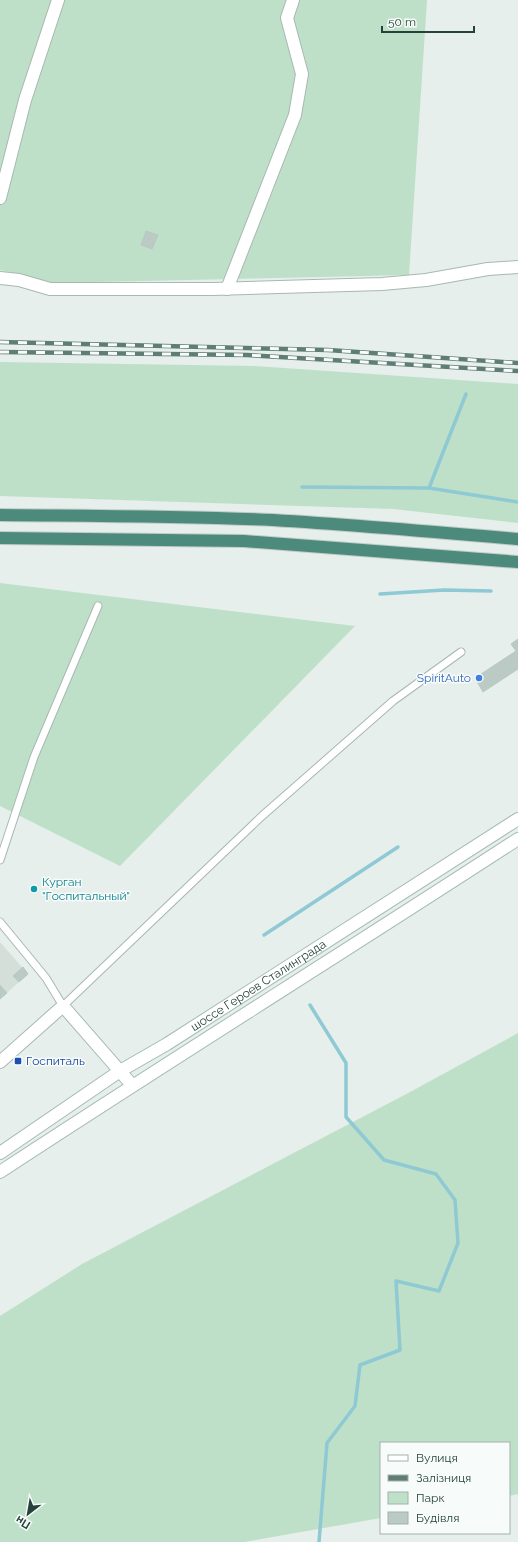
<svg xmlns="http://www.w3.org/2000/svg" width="518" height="1542" viewBox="0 0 518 1542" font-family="Raleway,sans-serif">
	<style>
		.built { fill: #d4dfda }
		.green { fill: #bfe0c8 }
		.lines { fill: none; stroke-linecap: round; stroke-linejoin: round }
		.stream { stroke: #8ec9d4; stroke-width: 3.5 }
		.building { fill: #bbcac4; stroke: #b8c9c2 }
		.service-casing { stroke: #a8b8b2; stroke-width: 9 }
		.minor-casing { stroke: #a8b8b2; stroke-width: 14 }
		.secondary-casing { stroke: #a4bbb3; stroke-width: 14 }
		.trunk-casing { stroke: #c2cac8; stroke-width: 14 }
		.service { stroke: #fff; stroke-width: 7 }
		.minor { stroke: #fff; stroke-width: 12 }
		.secondary { stroke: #fff; stroke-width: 12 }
		.trunk { stroke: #4c8a7c; stroke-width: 12 }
		.rail-casing { stroke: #5f7d75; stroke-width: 4.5 }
		.rail { stroke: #f7fbf9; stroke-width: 3; stroke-dasharray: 9; stroke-linecap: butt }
		.shop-dot { fill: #3f7fe0; stroke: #f7fbf9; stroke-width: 1.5 }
		.culture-dot { fill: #0f9aa8; stroke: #f7fbf9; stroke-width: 1.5 }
		.transit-dot { fill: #1a4fb4; stroke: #f7fbf9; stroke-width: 1.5 }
		.labels { text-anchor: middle; stroke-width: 3; stroke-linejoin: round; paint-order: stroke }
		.shop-label { font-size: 12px; fill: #366cbe; stroke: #f7fbf9; text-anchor: end }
		.culture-label { font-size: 12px; fill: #0d838f; stroke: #f7fbf9; text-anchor: start }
		.street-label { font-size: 12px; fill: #24423a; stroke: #f7fbf9 }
		.transit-label { font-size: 12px; fill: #164399; stroke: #f7fbf9; text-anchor: start }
	</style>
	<rect width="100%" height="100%" fill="#e6efeb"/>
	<polygon class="built" points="0,942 28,974 0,999"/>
	<g class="green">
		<polygon points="0,0 427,0 409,275 53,283 0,270"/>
		<polygon points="0,362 255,366 518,384 518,523 393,509 0,496"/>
		<polygon points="0,583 355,626 120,866 0,806"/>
		<polygon points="518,1033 518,1494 509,1496 509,1443 381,1443 381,1518 244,1542 0,1542 0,1316 82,1264 412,1091"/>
	</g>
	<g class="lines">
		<g class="stream">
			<polyline points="302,487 429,488 518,502"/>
			<polyline points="429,488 466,394"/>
			<polyline points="380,594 444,590 491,591"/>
			<polyline points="264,935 398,847"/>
			<polyline points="310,1005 346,1063 346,1117 384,1160 436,1174 455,1200 458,1243 439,1291 396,1281 400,1350 360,1365 355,1406 327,1443 319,1542"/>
		</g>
	</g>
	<g class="building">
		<polygon points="146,231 158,235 152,249 141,245"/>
		<polygon points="518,639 518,669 483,692 475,678 516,651 511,644"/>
		<polygon points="23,967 28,974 19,982 13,976"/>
		<polygon points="0,985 7,993 0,999"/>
	</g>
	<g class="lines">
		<g class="service-casing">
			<g id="service">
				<polyline points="0,860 34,757 98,606"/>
				<polyline points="0,922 46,978 63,1006 262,816 393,701 461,652"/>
			</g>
		</g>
		<g class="minor-casing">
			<g id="minor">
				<polyline points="0,198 25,100 58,0"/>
				<polyline points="0,278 19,280 50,289 213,289 382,284 426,280 488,269 518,267"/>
				<polyline points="227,289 295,115 302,74 287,18 293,0"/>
				<polyline points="0,1062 63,1006 132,1085"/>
			</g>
		</g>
		<g class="secondary-casing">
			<g id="secondary">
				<path id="s1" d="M0 1153 120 1071 167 1044 518 819"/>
				<path d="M0 1172C172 1059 346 951 518 839"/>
			</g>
		</g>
		<g class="trunk-casing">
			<g id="trunk">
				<path d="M0 515C91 516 182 516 273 520 355 525 436 532 518 539"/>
				<polyline points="0,538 244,541 518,562"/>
			</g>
		</g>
		<use href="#service" class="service"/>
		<use href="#minor" class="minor"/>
		<use href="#secondary" class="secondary"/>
		<use href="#trunk" class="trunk"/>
		<g class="rail-casing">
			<g id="rail">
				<polyline points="0,342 328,350 518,363"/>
				<polyline points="0,352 247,355 518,371"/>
			</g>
		</g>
		<use href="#rail" class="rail"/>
	</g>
	<circle class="shop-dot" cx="479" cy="678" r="4"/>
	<circle class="culture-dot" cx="34" cy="889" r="4"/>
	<rect class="transit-dot" x="14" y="1057" width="8" height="8" rx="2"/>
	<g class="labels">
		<g class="shop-label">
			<text x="471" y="682">SpiritAuto</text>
		</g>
		<g class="culture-label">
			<text x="42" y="886">Курган<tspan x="42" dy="14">"Госпитальный"</tspan></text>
		</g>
		<g class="street-label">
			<text dy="4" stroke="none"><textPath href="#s1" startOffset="308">шоссе Героев Сталинграда</textPath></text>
		</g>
		<g class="transit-label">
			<text x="26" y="1065">Госпиталь</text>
		</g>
	</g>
	<rect x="380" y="1442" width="130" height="92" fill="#f7fbf9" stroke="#a3b1ad"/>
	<rect x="388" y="1455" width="20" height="6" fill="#ffffff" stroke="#a3b1ad"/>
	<text x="416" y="1462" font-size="12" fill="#24423a">Вулиця</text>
	<rect x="388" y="1475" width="20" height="6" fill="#5f7d75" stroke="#a3b1ad"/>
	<text x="416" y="1482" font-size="12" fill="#24423a">Залізниця</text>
	<rect x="388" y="1492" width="20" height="12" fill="#bfe0c8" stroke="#a3b1ad"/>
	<text x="416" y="1502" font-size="12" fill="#24423a">Парк</text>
	<rect x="388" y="1512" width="20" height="12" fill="#bbcac4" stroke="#a3b1ad"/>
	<text x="416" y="1522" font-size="12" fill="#24423a">Будівля</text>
	<g transform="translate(28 1514) rotate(211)" stroke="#f7fbf9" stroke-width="3" paint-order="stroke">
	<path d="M0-3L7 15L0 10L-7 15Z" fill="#24423a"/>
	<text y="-6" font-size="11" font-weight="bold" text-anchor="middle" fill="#24423a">Пн</text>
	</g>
	<path d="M382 26v6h92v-6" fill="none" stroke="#24423a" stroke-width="2"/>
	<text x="388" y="26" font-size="12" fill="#24423a" stroke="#f7fbf9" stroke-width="3" paint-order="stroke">50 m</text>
</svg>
